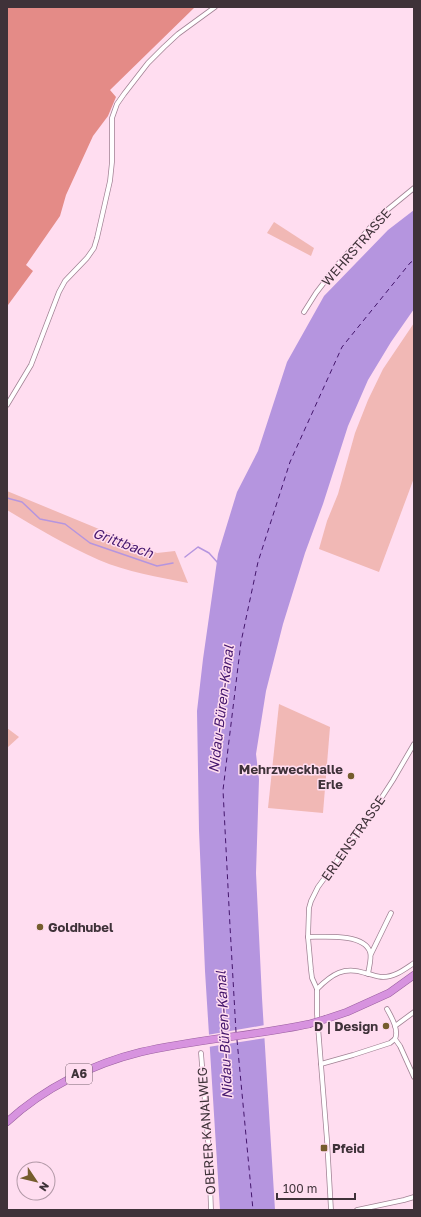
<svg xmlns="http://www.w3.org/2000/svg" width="421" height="1217" viewBox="0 0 421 1217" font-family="'Golos Text',sans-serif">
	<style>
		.green { fill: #f1b8b5 }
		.forest { fill: #e48b87 }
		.water { fill: #b595df }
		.pier { fill: #ffddf0 }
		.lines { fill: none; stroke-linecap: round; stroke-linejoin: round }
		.stream { stroke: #b595df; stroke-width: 1.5 }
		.ferry { stroke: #44166c; stroke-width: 1; stroke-dasharray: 5 4; stroke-linecap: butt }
		.minor-casing { stroke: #a18294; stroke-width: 5.5 }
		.trunk-casing { stroke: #9b60a0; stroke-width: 8 }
		.minor { stroke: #fff; stroke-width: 4 }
		.trunk { stroke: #d793df; stroke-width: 7 }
		.trunk-bridge-casing { stroke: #9b60a0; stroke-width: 8; stroke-linecap: butt }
		.trunk-bridge { stroke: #d793df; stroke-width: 7 }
		.poi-dot { fill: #755c2d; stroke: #ffddf0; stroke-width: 1.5 }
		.labels { text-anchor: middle; stroke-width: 3; stroke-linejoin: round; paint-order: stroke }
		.shield { fill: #ffddf0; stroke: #796570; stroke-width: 1 }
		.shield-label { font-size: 12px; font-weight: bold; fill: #3f3239 }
		.street-label { font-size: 13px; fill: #3f3239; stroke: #ffddf0 }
		.poi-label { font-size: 13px; font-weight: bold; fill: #3f3239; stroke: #ffddf0; text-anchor: end }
		.water-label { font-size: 14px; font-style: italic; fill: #44166c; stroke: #ffddf0 }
	</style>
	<rect width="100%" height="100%" fill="#ffddf0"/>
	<g class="green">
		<polygon points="274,222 314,248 311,256 267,233"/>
		<polygon points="414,323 414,478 379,572 319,549 327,521 338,494 355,433 368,400 383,369"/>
		<path d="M7 491 157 553 175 551 188 583C158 577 127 572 99 560 67 546 37 528 7 510Z"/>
		<polygon points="279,704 330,727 323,813 268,808"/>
		<polygon points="7,728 19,737 7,748"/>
	</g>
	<polygon class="forest" points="7,7 195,7 110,90 116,97 108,116 93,136 66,195 60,216 26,265 33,271 8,305 7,305"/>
	<polygon class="water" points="414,210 414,309 391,342 368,380 348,426 323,504 305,553 283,624 266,691 256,754 259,779 256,873 262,998 275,1210 220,1210 205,971 199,830 197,711 203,659 218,554 237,492 258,451 287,362 324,296 388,230"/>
	<polygon class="pier" points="265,1025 266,1038 208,1047 207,1035"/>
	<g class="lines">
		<g class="stream">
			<polyline points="7,498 22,502 40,519 65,524 90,543 157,566 173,563"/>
			<polyline points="185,557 198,547 209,553 218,563"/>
		</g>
		<g class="ferry">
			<polyline points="236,1032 230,926 223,790 241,642 258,562 290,462 342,347 410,263 414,260"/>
			<polyline points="237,1040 253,1210"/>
		</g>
		<g class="minor-casing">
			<g id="minor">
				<polyline points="304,312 316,293 339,263 381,215 414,188"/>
				<polyline points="7,405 31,365 59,292 65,281 87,258 94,248 97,238 110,181 112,162 112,118 117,104 124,94 148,63 164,47 178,34 215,7"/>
				<path d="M308 937C323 937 364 933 370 952 372 958 369 967 368 974"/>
				<polyline points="371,954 391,913"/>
				<path d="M317 989C332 974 344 966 365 973 371 974 377 977 383 977 395 977 405 969 414 963"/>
				<path d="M387 1009C392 1018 399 1030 395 1039"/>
				<polyline points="395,1026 414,1012"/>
				<polyline points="395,1039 400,1046 414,1077"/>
				<polyline points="201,1053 209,1153 211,1210"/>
				<polyline points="321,1064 353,1055 390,1043 395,1039"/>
				<polyline points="331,1210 327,1140 317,1014 317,989 312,978 311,970 308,937 309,908 311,901 318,887 371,814 393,780 414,744"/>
				<polyline points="357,1210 404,1200 414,1197"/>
			</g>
		</g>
		<g class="trunk-casing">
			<g id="trunk">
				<polyline points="326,1019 347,1012 389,993 414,975"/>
				<path d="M7 1122C44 1088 92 1064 141 1052 196 1039 253 1036 309 1024"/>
			</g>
		</g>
		<use href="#minor" class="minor"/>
		<use href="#trunk" class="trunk"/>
		<g class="trunk-bridge-casing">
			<polyline id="trunk-bridge" points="309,1024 326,1019"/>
		</g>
		<use href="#trunk-bridge" class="trunk-bridge"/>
	</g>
	<g class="poi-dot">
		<circle cx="351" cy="776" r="4"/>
		<circle cx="40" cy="927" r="4"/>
		<circle cx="386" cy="1026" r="4"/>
		<rect x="320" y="1144" width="8" height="8" rx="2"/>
	</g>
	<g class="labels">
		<rect class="shield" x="66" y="1064" width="26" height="20" rx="3"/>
		<g class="shield-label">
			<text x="79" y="1078">A6</text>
		</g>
		<g class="street-label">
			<text transform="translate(356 247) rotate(-49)" y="5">WEHRSTRASSE</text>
			<text transform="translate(353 838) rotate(-55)" y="5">ERLENSTRASSE</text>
			<text transform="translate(206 1131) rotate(-94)" y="5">OBERER KANALWEG</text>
		</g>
		<g class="poi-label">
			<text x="343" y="774">Mehrzweckhalle<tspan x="343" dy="15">Erle</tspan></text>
			<text x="48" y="932" text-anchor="start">Goldhubel</text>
			<text x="378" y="1031">D | Design</text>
			<text x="332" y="1153" text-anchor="start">Pfeid</text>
		</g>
		<g class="water-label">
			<text transform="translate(123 543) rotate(20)" y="5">Grittbach</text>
			<text transform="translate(221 709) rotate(-83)" y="5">Nidau-Büren-Kanal</text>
			<text transform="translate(224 1035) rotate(-93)" y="5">Nidau-Büren-Kanal</text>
		</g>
	</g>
	<rect width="421" height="1217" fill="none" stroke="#3f3239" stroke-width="16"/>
	<g transform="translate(36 1181) rotate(125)"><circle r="19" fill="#ffddf0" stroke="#b299a7"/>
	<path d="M0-3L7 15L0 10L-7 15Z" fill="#755c2d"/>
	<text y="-6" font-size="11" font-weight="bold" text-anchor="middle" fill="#3f3239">N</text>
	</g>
	<path d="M277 1193v6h78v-6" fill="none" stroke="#3f3239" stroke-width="2"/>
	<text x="283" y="1193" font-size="12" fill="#3f3239" stroke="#ffddf0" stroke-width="3" paint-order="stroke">100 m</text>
</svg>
